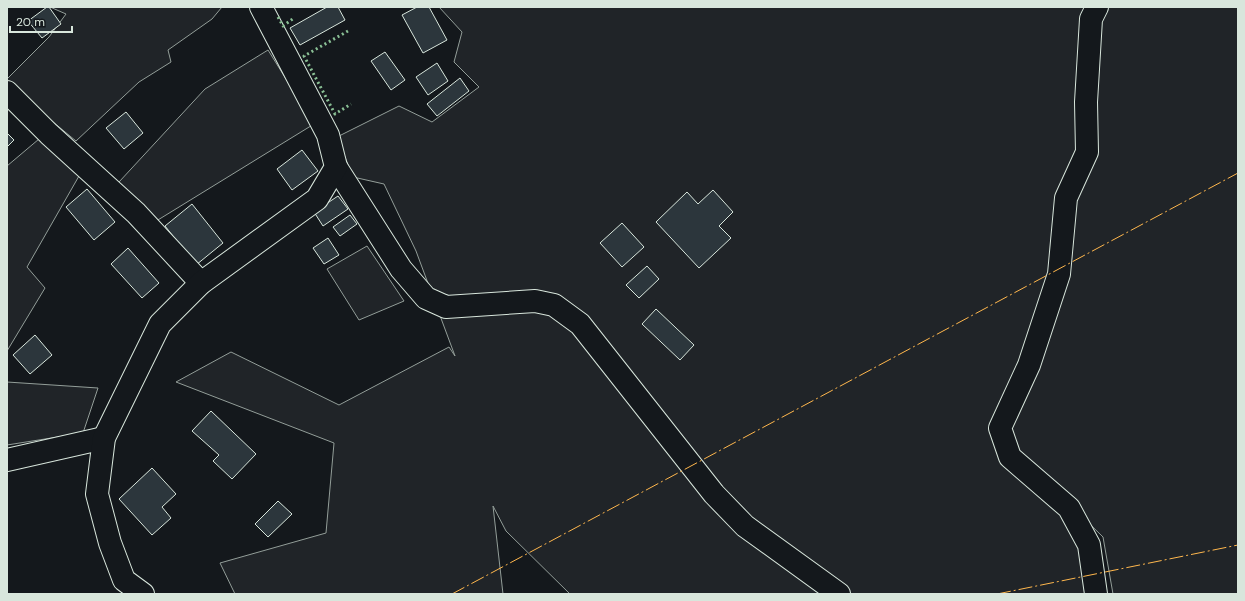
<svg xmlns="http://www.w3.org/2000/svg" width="1245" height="601" viewBox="0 0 1245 601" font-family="'DM Sans',sans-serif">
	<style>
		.green { fill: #202428; stroke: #939e99 }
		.building { fill: #2c363c; stroke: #d8e6dc }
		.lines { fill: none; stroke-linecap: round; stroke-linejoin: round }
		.minor-casing { stroke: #d8e6dc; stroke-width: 24 }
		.minor { stroke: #14181c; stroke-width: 22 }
		.hedge { stroke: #8ac095; stroke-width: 3; stroke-dasharray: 2 3; stroke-linecap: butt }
		.power { stroke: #ffb74d; stroke-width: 1; stroke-dasharray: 14 3 2 3; stroke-linecap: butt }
	</style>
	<rect width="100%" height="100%" fill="#14181c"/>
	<g class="green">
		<polygon points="50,7 222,7 212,19 168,50 171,62 139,82 76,141 7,84 7,79 49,37 66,14"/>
		<polygon points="439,7 1238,7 1238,594 1113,594 1103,537 1020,456 1084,536 1093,594 570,594 506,531 493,506 503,594 235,594 220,563 326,533 334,443 176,382 231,352 339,405 449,347 455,356 416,251 384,184 353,177 337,137 399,106 432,122 479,87 454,62 462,32"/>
		<polygon points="268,50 314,124 153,223 119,182 205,89"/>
		<polygon points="39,139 79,176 27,267 45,288 7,351 7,166"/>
		<polygon points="367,246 404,301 359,320 327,269"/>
		<polygon points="7,382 98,388 83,433 7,445"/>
	</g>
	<g class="building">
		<polygon points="47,7 49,7 61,24 42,38 28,21"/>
		<polygon points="327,7 338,7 345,20 300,45 290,28"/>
		<polygon points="417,7 429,7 447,40 423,53 402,15"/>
		<polygon points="385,52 405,80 391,90 371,61"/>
		<polygon points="437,63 448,81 428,95 416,77"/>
		<polygon points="460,78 469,91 437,116 427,104"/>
		<polygon points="126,112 143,133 124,149 106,128"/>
		<polygon points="7,133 14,140 7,147"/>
		<polygon points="302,150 318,171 292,190 277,169"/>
		<polygon points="87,189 115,222 94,240 66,207"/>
		<polygon points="713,190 733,212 719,226 731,238 699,268 656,222 687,192 698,204"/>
		<polygon points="338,196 348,209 323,226 314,212"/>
		<polygon points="192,204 223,243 196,265 165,226"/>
		<polygon points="350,215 357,224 340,236 333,227"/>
		<polygon points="622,223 644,247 622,267 600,243"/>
		<polygon points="328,238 339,255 324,264 313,248"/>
		<polygon points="128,248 159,283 142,298 111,264"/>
		<polygon points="647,266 659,279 639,298 626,285"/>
		<polygon points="656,309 694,345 680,360 642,324"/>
		<polygon points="35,335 52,355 30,374 13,355"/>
		<polygon points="211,411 256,454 232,479 213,461 219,455 192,431"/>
		<polygon points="152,468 176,494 162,507 171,518 152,535 119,499"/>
		<polygon points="278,501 292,514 268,537 255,524"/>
	</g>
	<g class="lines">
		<g class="minor-casing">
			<g id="minor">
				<polyline points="7,92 49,134 136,213 201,283"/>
				<polyline points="336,167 401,269 426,298 446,307 535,301 554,305 580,324 714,494 745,526 839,594"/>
				<polyline points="7,460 104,438"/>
				<polyline points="143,594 124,580 110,543 97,494 104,438 160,324 201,283 317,199 336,167 328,135 261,7"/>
				<polyline points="1096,594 1089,545 1069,508 1010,457 1000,428 1029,365 1059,274 1066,198 1087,152 1086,102 1091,19 1097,7"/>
			</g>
		</g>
		<use href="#minor" class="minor"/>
		<g class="hedge">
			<polyline points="278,17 283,26 294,18"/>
			<polyline points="348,31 304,56 335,114 351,104"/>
		</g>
		<g class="power">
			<polyline points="452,594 1238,173"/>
			<polyline points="997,594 1238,545"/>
		</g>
	</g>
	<rect width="1245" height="601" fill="none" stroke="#d8e6dc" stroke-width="16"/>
	<path d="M10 26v6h62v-6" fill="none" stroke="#d8e6dc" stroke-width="2"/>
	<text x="16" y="26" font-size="12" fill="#d8e6dc" stroke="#14181c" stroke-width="3" paint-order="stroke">20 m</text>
</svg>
